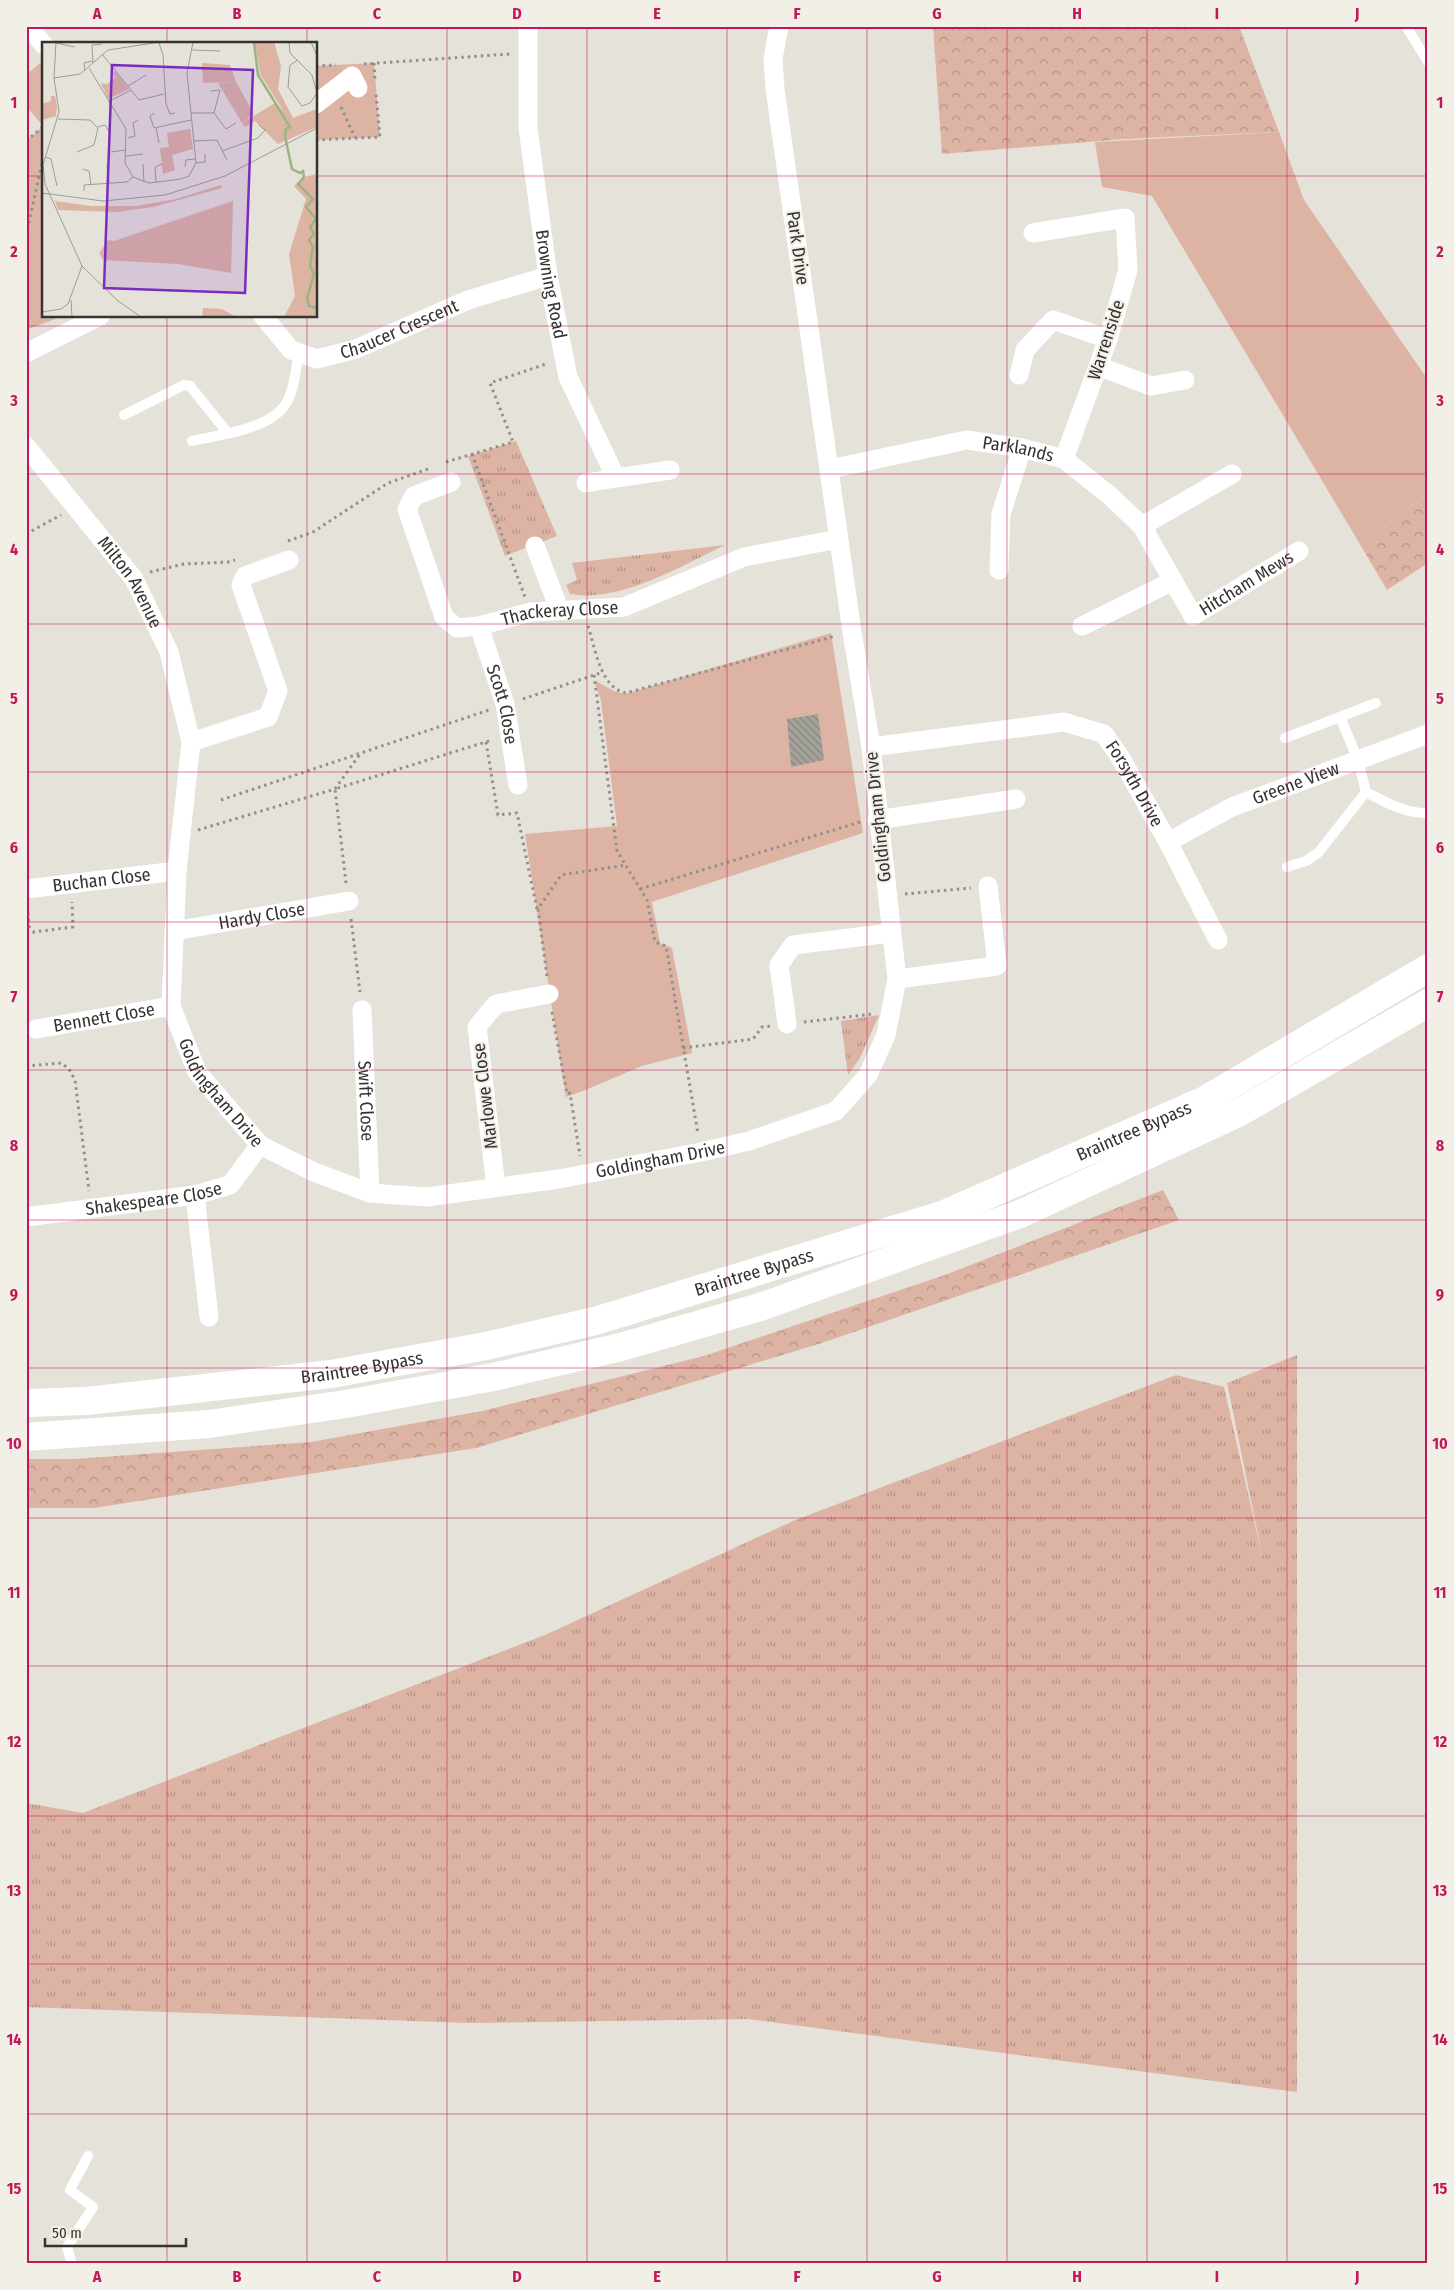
<svg xmlns="http://www.w3.org/2000/svg" width="1454" height="2290" viewBox="0 0 1454 2290" font-family="'Fira Sans Condensed',sans-serif">
	<style>
		.grass { fill: url(#grass-tufts) }
		.forest { fill: url(#forest-crowns) }
		.park { fill: #ddb4a4 }
		.building { fill: url(#building-back-hatch) }
		.lines { fill: none; stroke-linecap: round; stroke-linejoin: round }
		.path { stroke: #92908a; stroke-width: 3; stroke-dasharray: 2.5 4; stroke-linecap: butt }
		.lane { stroke: #fff; stroke-width: 10 }
		.street { stroke: #fff; stroke-width: 19 }
		.highway { stroke: #fff; stroke-width: 28 }
		.grid { fill: none; stroke: #c2185b; stroke-width: 1; stroke-opacity: 0.55 }
		.labels { text-anchor: middle; stroke-width: 4; stroke-linejoin: round; paint-order: stroke }
		.street-label { font-size: 18px; fill: #343330; stroke: #f2efe7 }
		.inset-river { fill: none; stroke: #9ab680; stroke-width: 2.5 }
		.inset-road { fill: none; stroke: #9e9c96; stroke-width: 1 }
		.view { fill: #7b2cbf; fill-opacity: 0.15; stroke: #7b2cbf; stroke-width: 2.5 }
		.inset-edge { fill: none; stroke: #343330; stroke-width: 2.5 }
		.neatline { fill: none; stroke: #c2185b; stroke-width: 2 }
		.grid-label { font-size: 16px; text-anchor: middle; font-weight: bold; fill: #c2185b }
	</style>
	<defs>
		<pattern id="grass-tufts" width="24" height="20" patternUnits="userSpaceOnUse" patternTransform="scale(1.25)"><rect width="24" height="20" fill="#ddb4a4"/><path d="M3 7l-1-3M5 7V3M7 7l1-3M15 17l-1-3M17 17v-4M19 17l1-3" fill="none" stroke="#b49386"/></pattern>
		<pattern id="forest-crowns" width="20" height="18" patternUnits="userSpaceOnUse" patternTransform="scale(1.25)"><rect width="20" height="18" fill="#ddb4a4"/><path d="M2 6a3 3 0 1 1 6 0M12 15a3 3 0 1 1 6 0" fill="none" stroke="#b49386"/></pattern>
		<pattern id="building-back-hatch" width="6" height="6" patternUnits="userSpaceOnUse" patternTransform="scale(1.25)"><rect width="6" height="6" fill="#a4a49c"/><path d="M-1 5l2 2M0 0l6 6M5-1l2 2" fill="none" stroke="#868680"/></pattern>
	</defs>
	<rect width="100%" height="100%" fill="#e5e2da"/>
	<g class="grass">
		<polygon points="516,441 557,536 505,556 468,456"/>
		<path d="M725 545C681 566 620 603 570 594L566 585 577 580 572 563Z"/>
		<polygon points="879,1015 860,1058 848,1075 841,1021"/>
		<polygon points="1297,1355 1297,2092 748,2019 468,2023 26,2007 26,1803 83,1813 545,1635 793,1521 1176,1375 1224,1387 1264,1564 1227,1383"/>
	</g>
	<g class="forest">
		<polygon points="933,26 1239,26 1279,132 1124,139 942,154"/>
		<polygon points="1428,493 1428,563 1387,590 1361,546"/>
		<polygon points="1163,1190 1179,1220 825,1342 476,1448 94,1508 26,1508 26,1459 74,1459 311,1442 482,1411 704,1356 945,1275"/>
	</g>
	<g class="park">
		<polygon points="40,63 44,68 44,316 63,316 26,330 26,141 43,126 26,106 26,75"/>
		<polygon points="374,63 380,137 316,140 316,66"/>
		<polygon points="1279,132 1304,200 1428,380 1428,493 1361,546 1152,196 1102,187 1095,142"/>
		<polygon points="831,633 863,833 652,902 660,943 672,948 692,1053 642,1066 583,1091 566,1097 525,834 617,826 601,701 594,680 614,691 625,694"/>
	</g>
	<polygon class="building" points="818,714 824,760 791,767 787,719"/>
	<g class="lines">
		<g class="path">
			<polyline points="374,63 375,80"/>
			<polyline points="364,64 510,54"/>
			<polyline points="316,66 336,65"/>
			<polyline points="341,107 355,138"/>
			<polyline points="316,140 380,137 376,94"/>
			<polyline points="26,141 44,126"/>
			<polyline points="26,236 44,153"/>
			<polyline points="472,454 525,597"/>
			<polyline points="446,462 513,442 490,383 546,364"/>
			<polyline points="26,534 61,515"/>
			<polyline points="288,541 313,532 388,483 428,469"/>
			<polyline points="150,572 184,564 228,562 235,560"/>
			<path d="M588 626C595 647 600 688 626 693L836 636"/>
			<polyline points="594,675 617,851 647,900 655,942 666,946 698,1134"/>
			<polyline points="523,699 603,672"/>
			<polyline points="486,742 498,815 517,813 537,909"/>
			<polyline points="221,800 489,710"/>
			<polyline points="198,830 335,789 360,754"/>
			<polyline points="346,883 335,789 492,740"/>
			<polyline points="640,889 860,822"/>
			<polyline points="905,894 971,888"/>
			<polyline points="27,906 30,932"/>
			<polyline points="351,919 360,992"/>
			<polyline points="26,933 73,927 72,902"/>
			<polyline points="547,976 538,909 561,875 626,865"/>
			<polyline points="552,1012 567,1094 570,1093 580,1156"/>
			<polyline points="804,1022 872,1014"/>
			<polyline points="683,1048 753,1039 762,1027 771,1026"/>
			<polyline points="26,1066 61,1063 69,1069 75,1080 89,1191"/>
		</g>
		<g class="lane">
			<polyline points="1406,26 1428,62"/>
			<polyline points="124,415 184,385 190,386 227,432"/>
			<path d="M192 441C222 434 276 429 289 398 295 385 296 367 299 352"/>
			<polyline points="1340,717 1376,703"/>
			<path d="M1285 738 1340 717 1358 760 1366 792C1385 802 1406 814 1428 813"/>
			<polyline points="1287,867 1306,861 1318,853 1366,792"/>
			<polyline points="72,2264 67,2247 93,2207 70,2190 88,2156"/>
		</g>
		<g class="street">
			<polyline points="28,26 44,45"/>
			<path id="s1" d="M528 26V128L548 276 568 377 616 478 670 470"/>
			<polyline points="316,104 352,76 358,88"/>
			<polyline points="1033,233 1125,218 1128,270 1108,339 1064,459"/>
			<path id="s2" d="M263 316 291 350 317 359 356 349 468 300 548 276"/>
			<polyline points="26,353 100,316"/>
			<polyline points="1098,366 1151,386 1185,380"/>
			<polyline points="1019,375 1025,350 1053,320 1108,339"/>
			<path id="s3" d="M26 446 134 579 169 652 191 742 177 871 171 1006 197 1072 260 1145 314 1172 370 1193 427 1197 559 1179 701 1152 749 1141 836 1111 868 1075 886 1035 897 979 871 747 852 632 775 89 773 59 779 26"/>
			<path id="s4" d="M830 469 967 440 1022 448 1064 459 1109 495 1142 526 1193 616 1299 551"/>
			<path id="s5" d="M451 482 414 496 407 509 444 617 457 628 479 626 531 612 624 607 744 557 838 539"/>
			<polyline points="586,483 616,478"/>
			<polyline points="1142,526 1232,474"/>
			<polyline points="535,546 559,609"/>
			<polyline points="999,570 1001,514 1022,448"/>
			<path id="s6" d="M479 626 505 704 518 785"/>
			<polyline points="1082,626 1173,581"/>
			<polyline points="191,742 268,717 278,691 241,585 245,576 289,560"/>
			<path id="s7" d="M871 747 1064 722 1104 734 1122 760 1168 842 1218 940"/>
			<polyline points="877,820 1016,799"/>
			<path id="s8" d="M1168 842 1232 807 1428 734"/>
			<path id="s9" d="M26 889 177 871"/>
			<path id="s10" d="M174 931 349 901"/>
			<polyline points="897,979 997,966 988,886"/>
			<path id="s11" d="M362 1010 370 1193"/>
			<polyline points="787,1024 779,965 793,945 891,933"/>
			<path id="s12" d="M36 1029 171 1006"/>
			<polyline points="496,1187 477,1027 496,1004 549,994"/>
			<polyline points="195,1195 209,1317"/>
			<path id="s13" d="M26 1217 195 1195 230 1185 260 1145"/>
		</g>
		<g class="highway">
			<path id="s14" d="M26 1403 86 1401 331 1374 486 1346 595 1321 942 1215 1205 1100 1428 968"/>
			<polyline points="26,1437 209,1424 346,1404 493,1377 621,1347 760,1307 1020,1214 1240,1112 1428,1003"/>
		</g>
	</g>
	<path class="grid" d="M167 26V44M307 26V44M447 26V2264M587 26V2264M727 26V2264M867 26V2264M1007 26V2264M1147 26V2264M1287 26V2264M26 176H44M316 176H1428M167 316V2264M307 316V2264M26 326H1428M26 474H1428M26 624H1428M26 772H1428M26 922H1428M26 1070H1428M26 1220H1428M26 1368H1428M26 1518H1428M26 1666H1428M26 1816H1428M26 1964H1428M26 2114H1428"/>
	<g class="labels">
		<g class="street-label">
			<text transform="translate(798 248) rotate(82)" y="6">Park Drive</text>
			<text dy="6" stroke="none"><textPath href="#s1" startOffset="260">Browning Road</textPath></text>
			<text dy="6" stroke="none"><textPath href="#s2" startOffset="159">Chaucer Crescent</textPath></text>
			<text transform="translate(1106 340) rotate(-72)" y="6">Warrenside</text>
			<text dy="6" stroke="none"><textPath href="#s4" startOffset="192">Parklands</textPath></text>
			<text dy="6" stroke="none"><textPath href="#s4" startOffset="508">Hitcham Mews</textPath></text>
			<text dy="6" stroke="none"><textPath href="#s3" startOffset="172">Milton Avenue</textPath></text>
			<text dy="6" stroke="none"><textPath href="#s5" startOffset="290">Thackeray Close</textPath></text>
			<text dy="6" stroke="none"><textPath href="#s6" startOffset="82">Scott Close</textPath></text>
			<text dy="6" stroke="none"><textPath href="#s8" startOffset="141">Greene View</textPath></text>
			<text dy="6" stroke="none"><textPath href="#s7" startOffset="295">Forsyth Drive</textPath></text>
			<text transform="translate(878 817) rotate(-96)" y="6">Goldingham Drive</text>
			<text dy="6" stroke="none"><textPath href="#s9" startOffset="76">Buchan Close</textPath></text>
			<text dy="6" stroke="none"><textPath href="#s10" startOffset="89">Hardy Close</textPath></text>
			<text dy="6" stroke="none"><textPath href="#s12" startOffset="69">Bennett Close</textPath></text>
			<text dy="6" stroke="none"><textPath href="#s3" startOffset="711">Goldingham Drive</textPath></text>
			<text transform="translate(485 1096) rotate(-97)" y="6">Marlowe Close</text>
			<text dy="6" stroke="none"><textPath href="#s11" startOffset="91">Swift Close</textPath></text>
			<text dy="6" stroke="none"><textPath href="#s14" startOffset="1148">Braintree Bypass</textPath></text>
			<text dy="6" stroke="none"><textPath href="#s3" startOffset="1191">Goldingham Drive</textPath></text>
			<text dy="6" stroke="none"><textPath href="#s13" startOffset="129">Shakespeare Close</textPath></text>
			<text dy="6" stroke="none"><textPath href="#s14" startOffset="742">Braintree Bypass</textPath></text>
			<text dy="6" stroke="none"><textPath href="#s14" startOffset="338">Braintree Bypass</textPath></text>
		</g>
	</g>
	<g transform="translate(42 42)">
		<rect width="275" height="275" fill="#e5e2da"/>
		<path d="M275 132V275H242L253 254 247 212 264 157 252 144 262 135ZM191 159 189 231 136 222 61 218 57 211 66 198 72 199Z" fill="#ddb4a4"/>
		<path d="M160 21 188 23 194 40 161 41ZM231 62 236 63 248 77 275 67V85L236 102 213 79 203 85 200 81ZM179 143 180 146 111 165 74 170 16 168 13 159 49 164H95L134 157Z" fill="#ddb4a4"/>
		<path d="M232 0 239 24 236 47 251 76 247 78 218 32 213 0ZM73 29 87 47 66 57 59 41 65 42 73 36 71 32ZM194 40 212 72 200 81 176 41ZM9 54H13L15 65 14 74 0 78V62L9 59ZM148 87 151 107 130 113 133 128 121 132 118 106 127 105 125 91ZM161 266 180 267 194 275H160Z" fill="#ddb4a4"/>
		<path class="inset-river" d="M212 0 216 33 248 85 244 87 243 94 250 127 258 131 261 129 262 135 256 142 271 157 264 165 274 177 268 185 272 192 267 198 271 205 268 224 272 232 265 256 267 264 275 266"/>
		<path class="inset-road" d="M14 0 12 36 17 70 1 123 3 142 40 224 76 259 99 275M247 0 248 11 270 33 275 51M269 0 275 14M14 1 33 5M117 1 121 13 124 62 128 72 133 71M150 8 178 9M60 12 97 58 122 52M256 18 248 23 246 45 260 64 268 61 275 51M51 21 50 3 60 2M47 26 84 87 83 121 91 135 107 141 139 137 147 134 154 121 145 31 151 0M43 29 42 21 50 19M12 36 38 32 66 8 118 0M86 44 104 33M169 49 178 48 172 71M66 60 89 48M112 71 108 74 112 86 149 78M149 71H172L184 87 194 81M16 77 48 78 56 86 52 103 35 110M56 85 63 83 68 91M114 86 117 101M86 96 93 94 91 81 96 78M152 99 175 98 185 118M180 109 216 96 223 88 217 83M69 110 84 108M84 114 101 112M3 115 9 117 15 144M154 121 163 120V112M101 122 102 140M65 123 67 141M143 125 144 118 153 117M41 127 47 129 49 143M114 140 113 125 120 122M42 149V143L85 140 91 135M0 151 61 159 123 153 183 134 275 86M29 258 30 275M0 270 19 267 26 262 40 224"/>
		<path class="view" d="M70 23 211 28 203 251 62 246Z"/>
		<rect width="275" height="275" class="inset-edge"/>
	</g>
	<rect width="1454" height="2290" fill="none" stroke="#f2efe7" stroke-width="55"/>
	<path d="M45 2238v8h141v-8" fill="none" stroke="#343330" stroke-width="2.5"/>
	<text x="52" y="2238" font-size="15" fill="#343330" stroke="#f2efe7" stroke-width="4" paint-order="stroke">50 m</text>
	<rect x="28" y="28" width="1398" height="2234" class="neatline"/>
	<g class="grid-label">
		<text x="97" y="19">A</text>
		<text x="237" y="19">B</text>
		<text x="377" y="19">C</text>
		<text x="517" y="19">D</text>
		<text x="657" y="19">E</text>
		<text x="797" y="19">F</text>
		<text x="937" y="19">G</text>
		<text x="1077" y="19">H</text>
		<text x="1217" y="19">I</text>
		<text x="1357" y="19">J</text>
		<text x="14" y="108">1</text>
		<text x="1440" y="108">1</text>
		<text x="14" y="257">2</text>
		<text x="1440" y="257">2</text>
		<text x="14" y="406">3</text>
		<text x="1440" y="406">3</text>
		<text x="14" y="555">4</text>
		<text x="1440" y="555">4</text>
		<text x="14" y="704">5</text>
		<text x="1440" y="704">5</text>
		<text x="14" y="853">6</text>
		<text x="1440" y="853">6</text>
		<text x="14" y="1002">7</text>
		<text x="1440" y="1002">7</text>
		<text x="14" y="1151">8</text>
		<text x="1440" y="1151">8</text>
		<text x="14" y="1300">9</text>
		<text x="1440" y="1300">9</text>
		<text x="14" y="1449">10</text>
		<text x="1440" y="1449">10</text>
		<text x="14" y="1598">11</text>
		<text x="1440" y="1598">11</text>
		<text x="14" y="1747">12</text>
		<text x="1440" y="1747">12</text>
		<text x="14" y="1896">13</text>
		<text x="1440" y="1896">13</text>
		<text x="14" y="2045">14</text>
		<text x="1440" y="2045">14</text>
		<text x="14" y="2194">15</text>
		<text x="1440" y="2194">15</text>
		<text x="97" y="2282">A</text>
		<text x="237" y="2282">B</text>
		<text x="377" y="2282">C</text>
		<text x="517" y="2282">D</text>
		<text x="657" y="2282">E</text>
		<text x="797" y="2282">F</text>
		<text x="937" y="2282">G</text>
		<text x="1077" y="2282">H</text>
		<text x="1217" y="2282">I</text>
		<text x="1357" y="2282">J</text>
	</g>
</svg>
